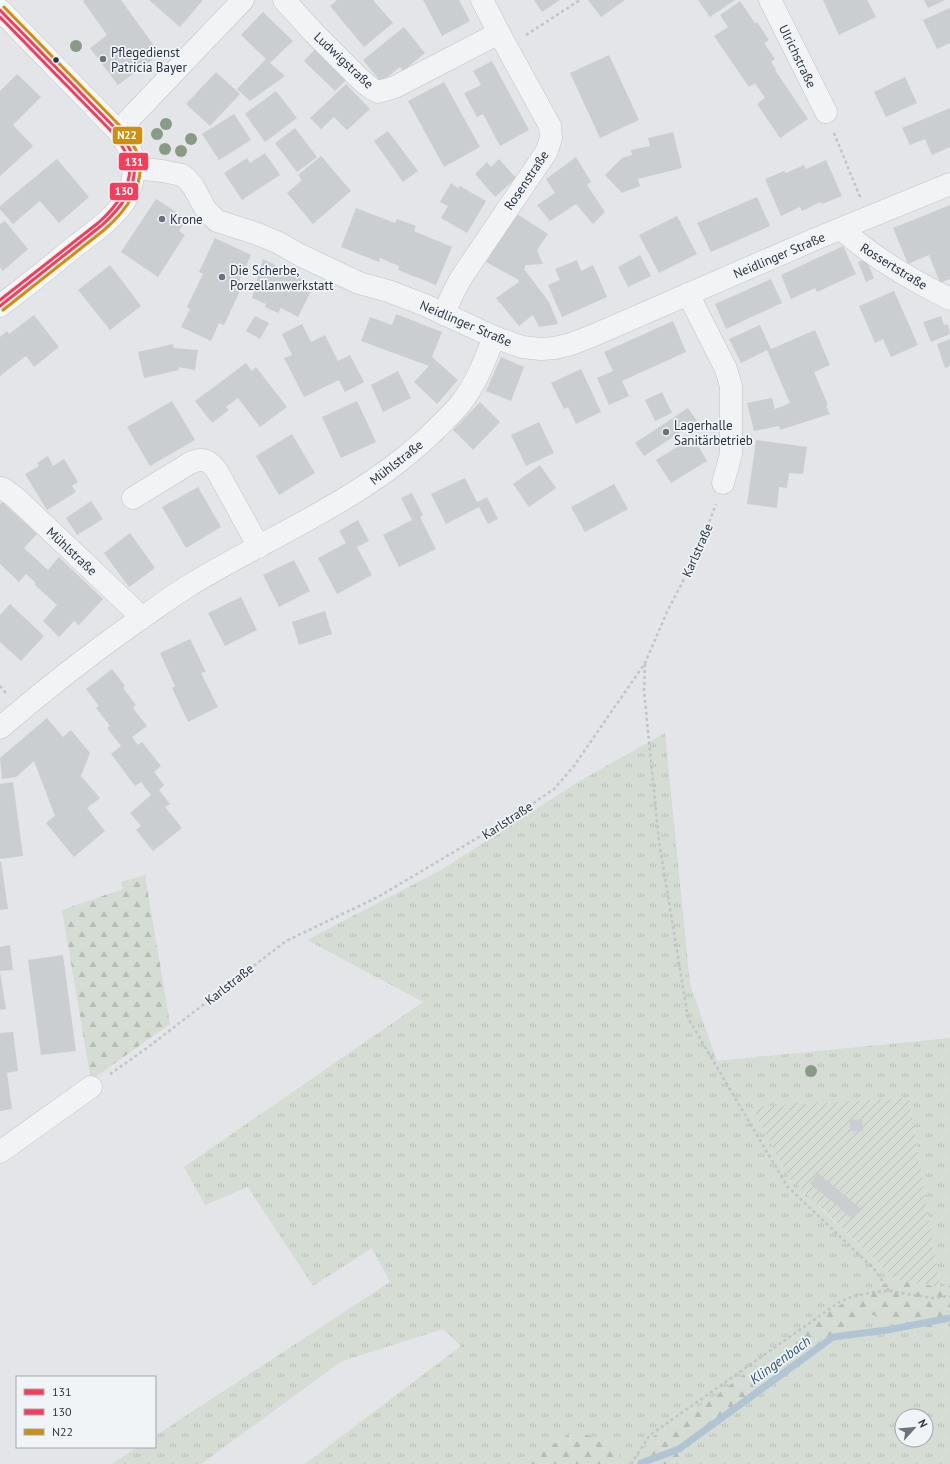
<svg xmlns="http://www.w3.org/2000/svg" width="950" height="1464" viewBox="0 0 950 1464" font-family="'PT Sans',sans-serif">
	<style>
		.grass { fill: url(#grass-tufts); fill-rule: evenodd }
		.forest { fill: url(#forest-firs) }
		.garden { fill: url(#garden-furrows) }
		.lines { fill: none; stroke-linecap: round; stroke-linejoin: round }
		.stream { stroke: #b0c4d4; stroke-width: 7 }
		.building { fill: #cbced1 }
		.street-casing { stroke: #c1c3c6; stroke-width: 23 }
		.secondary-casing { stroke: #c1c3c6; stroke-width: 23 }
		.path { stroke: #c1c4c7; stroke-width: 2.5; stroke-dasharray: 3 3; stroke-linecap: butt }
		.street { stroke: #f2f3f5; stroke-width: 22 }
		.secondary { stroke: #f6f7f7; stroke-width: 22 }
		.bus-1-casing { stroke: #f1f4f7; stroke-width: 6 }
		.bus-2-casing { stroke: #f1f4f7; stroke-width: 6 }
		.bus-3-casing { stroke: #f1f4f7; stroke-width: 6 }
		.bus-1 { stroke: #f83c5a; stroke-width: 3 }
		.bus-2 { stroke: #f83c5a; stroke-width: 3 }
		.bus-3 { stroke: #ce8f0d; stroke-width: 3 }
		.tree { fill: #899b86 }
		.poi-dot { fill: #69727d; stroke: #f1f4f7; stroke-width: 1.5 }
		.bus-dot { fill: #283443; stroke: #f1f4f7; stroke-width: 1.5 }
		.labels { text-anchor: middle; stroke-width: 3.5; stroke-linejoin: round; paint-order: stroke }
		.poi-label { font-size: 13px; fill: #283443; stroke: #f1f4f7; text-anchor: start }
		.street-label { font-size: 13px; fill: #283443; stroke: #f1f4f7 }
		.water-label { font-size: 14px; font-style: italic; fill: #305679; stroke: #f1f4f7 }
		.line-badge { stroke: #f1f4f7; stroke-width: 1.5 }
		.badge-label { font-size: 11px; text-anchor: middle; font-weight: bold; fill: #fff }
	</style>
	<defs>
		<pattern id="grass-tufts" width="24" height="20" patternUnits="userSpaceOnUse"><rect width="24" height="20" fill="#d4dcd3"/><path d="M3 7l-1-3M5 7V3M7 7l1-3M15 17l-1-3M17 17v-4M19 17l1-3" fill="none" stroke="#b6bdb6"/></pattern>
		<pattern id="forest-firs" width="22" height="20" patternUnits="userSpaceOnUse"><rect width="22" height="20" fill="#d4dcd3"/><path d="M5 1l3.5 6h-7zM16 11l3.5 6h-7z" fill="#b6bdb6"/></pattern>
		<pattern id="garden-furrows" width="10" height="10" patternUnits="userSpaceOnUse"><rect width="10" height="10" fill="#d4dcd3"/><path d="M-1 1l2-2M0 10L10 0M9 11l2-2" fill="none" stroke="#b6bdb6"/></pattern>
	</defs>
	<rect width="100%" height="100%" fill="#e3e5e8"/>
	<g class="grass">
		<polygon points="665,733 690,984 717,1061 950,1038 950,1286 940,1287 909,1098 818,1206 895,1279 827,1311 714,1397 649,1439 634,1464 616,1464 620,1450 576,1430 521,1464 305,1464 461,1346 443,1329 342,1361 201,1464 112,1464 138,1447 155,1447 155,1436 390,1282 372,1248 313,1286 248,1187 205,1205 184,1167 423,1002 307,940 443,869 578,782"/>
		<path d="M868 1313 915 1333 950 1326V1464H672L686 1449 832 1336ZM902 1416H926V1440H902Z"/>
	</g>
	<g class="forest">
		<polygon points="145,875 170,1024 91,1080 62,910 123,889 121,882"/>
		<polygon points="895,1279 940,1287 950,1286 950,1326 915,1333 868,1313 832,1336 686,1449 672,1464 634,1464 649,1439 714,1397 827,1311"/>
		<polygon points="576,1430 621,1450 616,1464 521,1464"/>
	</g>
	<polygon class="garden" points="909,1098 940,1287 895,1279 788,1176 752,1107"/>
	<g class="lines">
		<polyline class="stream" points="641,1463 679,1449 833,1337 887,1330 950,1318"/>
	</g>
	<g class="building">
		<polygon points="84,0 121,0 160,54 118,85 90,48 107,35 83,1"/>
		<polygon points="149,0 203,0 180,27"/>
		<polygon points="337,0 373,0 393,23 364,47 330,6"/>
		<polygon points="423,0 459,0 470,21 442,36"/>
		<polygon points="534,0 560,0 542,12"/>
		<polygon points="588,0 625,0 601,17"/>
		<polygon points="698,0 735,0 710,17"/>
		<polygon points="823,0 867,0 876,17 839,35"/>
		<polygon points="924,0 945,0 928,8"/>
		<polygon points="740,1 755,23 757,22 769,40 764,43 775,59 771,62 776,69 775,70 808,119 780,138 757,104 765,98 755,83 749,87 714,36 728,27 720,15"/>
		<polygon points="950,8 950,43 937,49 923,20"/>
		<polygon points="263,12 293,41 270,63 285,76 250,101 237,89 266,59 241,35"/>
		<polygon points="404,27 425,53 403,71 400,67 381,82 363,60"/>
		<polygon points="316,48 347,79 335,91 304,61"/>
		<polygon points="609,55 639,120 600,138 570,73"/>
		<polygon points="492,61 529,130 500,146 483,114 477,117 464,93 481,85 473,71"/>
		<polygon points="216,72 240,94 210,126 186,104"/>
		<polygon points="17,74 41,97 13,125 33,146 0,176 0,91"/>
		<polygon points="905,77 917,103 886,117 874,92"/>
		<polygon points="444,82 480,147 444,167 408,101"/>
		<polygon points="346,84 370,109 347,130 334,117 321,129 310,118"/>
		<polygon points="276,91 297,118 265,142 245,114"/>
		<polygon points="950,108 950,147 932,155 925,139 910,145 902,128"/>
		<polygon points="234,114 251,140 219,160 202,134"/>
		<polygon points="295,128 317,157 297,172 275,143"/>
		<polygon points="388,131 418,171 403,182 374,141"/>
		<polygon points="673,132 682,168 638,179 640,186 622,193 605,175 622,158 632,155 631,150 650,146 648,138"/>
		<polygon points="265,153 280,175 242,200 224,173 247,158 250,163"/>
		<polygon points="321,156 351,191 313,224 287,193 302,180 298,175"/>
		<polygon points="576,157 591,182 587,185 605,212 593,224 576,204 550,221 537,205 555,193 546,179"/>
		<polygon points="57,159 89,197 59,223 40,201 13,224 0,209 0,206"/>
		<polygon points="499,159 516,178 495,197 475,174 487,162 491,167"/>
		<polygon points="826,160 842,196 822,204 820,202 802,211 800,207 781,216 765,179 784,171 786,173 804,165 806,169"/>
		<polygon points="451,183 458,188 460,186 486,201 467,233 441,218 448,206 440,202"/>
		<polygon points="757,197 770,226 711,252 697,223"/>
		<polygon points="156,199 187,219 179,231 185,235 158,277 121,252"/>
		<polygon points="950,205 950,279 940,283 929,255 908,264 893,228"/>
		<polygon points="356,208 395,223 397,219 416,226 414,231 452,247 436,285 398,270 399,266 380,258 379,262 341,247"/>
		<polygon points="517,214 548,234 537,250 543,264 526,265 524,269 549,302 558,324 539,327 533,315 519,326 496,298 519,282 517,279 486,262"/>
		<polygon points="677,216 697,254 659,273 639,235"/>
		<polygon points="5,221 28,249 3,271 0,267 0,224"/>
		<polygon points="215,238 251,255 236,288 240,291 224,325 219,323 211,341 181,327 190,309 187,307 203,274 199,272"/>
		<polygon points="843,246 856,274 817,292 815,288 791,299 781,275"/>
		<polygon points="640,255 651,276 628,287 618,267"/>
		<polygon points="263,259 314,285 298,317 281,308 278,313 265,307 266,304 252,298"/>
		<polygon points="866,259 874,278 866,282 858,262"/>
		<polygon points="577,260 581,271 593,265 607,297 562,317 548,285 560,280 555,269"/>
		<polygon points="110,265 141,306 110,330 78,290"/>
		<polygon points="771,279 782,303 726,329 715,304"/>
		<polygon points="894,291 918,345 891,357 883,339 875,343 859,306"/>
		<polygon points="396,314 442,332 432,357 458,380 437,404 414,382 429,366 361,341 370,317 392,325"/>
		<polygon points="34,315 59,347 34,367 26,356 0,376 0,337 7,331 9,334"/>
		<polygon points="255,316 269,323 260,339 246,331"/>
		<polygon points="941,316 944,325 948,324 950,334 931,342 923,322"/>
		<polygon points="673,321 686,352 622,381 629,396 609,405 597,378 613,371 604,352"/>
		<polygon points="302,324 311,342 325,335 338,361 350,355 364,382 345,392 339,380 304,397 284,358 292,355 282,334"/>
		<polygon points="760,325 771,349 815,330 830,365 814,372 828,405 826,406 830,414 780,430 779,426 754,431 747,403 772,398 775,409 790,403 767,350 741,363 729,339"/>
		<polygon points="950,339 950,366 945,368 937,344"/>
		<polygon points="173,344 174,348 198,350 195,370 178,367 179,370 144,378 138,352"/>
		<polygon points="501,357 524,367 511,401 486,391"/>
		<polygon points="246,363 252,371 256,367 287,407 260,427 238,398 226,407 229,410 212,423 195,401"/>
		<polygon points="581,369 601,412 576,424 568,407 564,409 551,383"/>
		<polygon points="398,371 411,398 383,412 371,385"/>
		<polygon points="662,392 672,413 655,421 645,400"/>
		<polygon points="172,401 195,440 150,466 127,427"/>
		<polygon points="357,401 376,442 341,458 322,417"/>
		<polygon points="480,402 500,422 473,450 453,430"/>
		<polygon points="688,408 697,421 644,456 635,443"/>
		<polygon points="539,422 554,453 526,466 511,435"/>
		<polygon points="292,434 315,473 279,495 256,456"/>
		<polygon points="693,437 707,461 671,483 656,460"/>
		<polygon points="756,440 807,447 803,474 789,473 787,488 779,487 777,508 747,504"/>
		<polygon points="48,456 53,466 64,459 78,482 72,486 76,492 47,510 25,474 39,466 37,463"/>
		<polygon points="540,465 556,488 529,507 513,484"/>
		<polygon points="465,478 477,502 487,497 498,519 488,524 479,507 446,524 431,494"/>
		<polygon points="614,484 628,509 585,532 571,507"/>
		<polygon points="198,487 221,527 186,548 162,507"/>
		<polygon points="412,493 423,515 420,517 436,549 399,567 383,535 412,520 401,498"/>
		<polygon points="91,501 103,519 77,535 66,518"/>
		<polygon points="2,502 37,534 24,548 48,570 59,557 103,599 79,625 74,621 59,637 43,621 57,605 34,584 36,583 26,574 19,582 0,564 0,505"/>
		<polygon points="358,520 369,541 357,547 372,575 337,594 318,558 346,543 339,531"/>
		<polygon points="130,533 155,568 129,587 104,553"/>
		<polygon points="294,560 310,591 279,607 263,575"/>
		<polygon points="241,597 257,630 225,646 208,613"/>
		<polygon points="10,604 44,636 21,661 0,642 0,615"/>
		<polygon points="325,611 332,634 299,645 292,622"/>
		<polygon points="190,639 206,672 201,673 218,707 188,722 172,688 175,686 160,653"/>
		<polygon points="112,669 125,686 123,688 136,705 133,708 147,726 132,737 138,745 142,742 161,766 154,772 164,785 159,790 170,804 165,807 182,828 153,851 136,830 141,826 130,813 151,795 141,782 135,786 111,754 121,746 107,728 110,726 96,708 99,706 86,689"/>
		<polygon points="47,718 63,737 71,730 90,753 81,776 100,798 87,808 105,831 74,857 46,823 55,816 34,761 16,777 2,779 0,758"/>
		<polygon points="13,782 23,856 0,859 0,784"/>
		<polygon points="1,861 8,909 0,910 0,862"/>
		<polygon points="10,945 13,970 0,971 0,947"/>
		<polygon points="63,955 76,1051 41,1055 28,960"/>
		<polygon points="0,972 6,1009 0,1010"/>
		<polygon points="13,1032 18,1071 7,1073 12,1109 0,1111 0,1033"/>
		<polygon points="862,1119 863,1131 850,1131 850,1120"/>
		<polygon points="818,1173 861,1209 853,1219 810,1183"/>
	</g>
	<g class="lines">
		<g class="street-casing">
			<g id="street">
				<polyline points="284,0 314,33 361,80 372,89 378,92 395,87 499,33"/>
				<polyline points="770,0 826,112"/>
				<polyline points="118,131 243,0"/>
				<polyline points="134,168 162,171 182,175 188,180 193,186 206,210 217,221 258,234 279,243 300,255 359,283 388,291 425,305 494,337 522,347 541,349 555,348 571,344 592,336 813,240 950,184"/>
				<path d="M841 229C873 257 911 280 950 299"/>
				<polyline points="688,294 726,369 731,386 731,454 723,483"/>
				<polyline points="444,314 451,297 461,278 547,151 551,138 550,126 499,33 482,0"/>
				<polyline points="0,488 4,489 16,498 132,608 141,619"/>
				<path d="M133 498 190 463C203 457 209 460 217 471L259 547"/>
				<path d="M0 728C44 690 89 655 137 621 155 609 172 596 190 585 272 535 365 499 434 431 443 422 453 413 461 403 476 384 485 360 494 337"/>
				<polyline points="0,1152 91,1087"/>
			</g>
		</g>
		<g class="secondary-casing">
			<path id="secondary" d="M0 10 118 131C124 140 132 150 134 161 135 174 131 191 124 202 112 220 91 234 74 247 50 267 25 287 0 306"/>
		</g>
		<g class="path">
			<polyline points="526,35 580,0"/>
			<polyline points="834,133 860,197"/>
			<polyline points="645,664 644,691 659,841 688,1018 787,1186 875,1270 889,1291"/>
			<polyline points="0,686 6,693"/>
			<polyline points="110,1074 147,1048 286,941 378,897 516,815 554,789 574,766 645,663 667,612 697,554 716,504"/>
			<polyline points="631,1464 650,1435 838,1303 848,1298 873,1292 889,1291 933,1298 950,1296"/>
		</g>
		<use href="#street" class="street"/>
		<use href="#secondary" class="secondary"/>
		<g class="bus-1-casing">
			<path id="bus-1" d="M0 10 118 131C124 140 131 148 133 158 140 185 119 210 101 226L0 306"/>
		</g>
		<g class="bus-2-casing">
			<path id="bus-2" d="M0 17 114 134C119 142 125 149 128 158 136 183 115 208 98 223L0 300"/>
		</g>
		<g class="bus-3-casing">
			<path id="bus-3" d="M3 310 104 230C125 212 147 184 138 155 134 145 128 136 122 128L4 7"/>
		</g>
		<use href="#bus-1" class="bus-1"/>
		<use href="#bus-2" class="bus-2"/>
		<use href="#bus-3" class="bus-3"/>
	</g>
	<g class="tree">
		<circle cx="76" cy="46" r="6"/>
		<circle cx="166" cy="124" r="6"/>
		<circle cx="157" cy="134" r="6"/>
		<circle cx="191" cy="139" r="6"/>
		<circle cx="165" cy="149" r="6"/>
		<circle cx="181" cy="151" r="6"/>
		<circle cx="811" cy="1071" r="6"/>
	</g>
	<g class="poi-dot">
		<circle cx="103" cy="59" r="4"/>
		<circle cx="162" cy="219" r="4"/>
		<circle cx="222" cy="277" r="4"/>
		<circle cx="666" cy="432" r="4"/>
	</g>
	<circle class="bus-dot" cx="56" cy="60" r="3.5"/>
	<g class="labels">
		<g class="poi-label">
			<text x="111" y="57">Pflegedienst<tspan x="111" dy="15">Patricia Bayer</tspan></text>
			<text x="170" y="224">Krone</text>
			<text x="230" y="275">Die Scherbe,<tspan x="230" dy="15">Porzellanwerkstatt</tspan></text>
			<text x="674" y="430">Lagerhalle<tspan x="674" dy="15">Sanitärbetrieb</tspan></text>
		</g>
		<g class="street-label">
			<text transform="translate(798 56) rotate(64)" y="5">Ulrichstraße</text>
			<text transform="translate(344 60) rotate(43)" y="5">Ludwigstraße</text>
			<text transform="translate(526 180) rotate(-56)" y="5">Rosenstraße</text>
			<text transform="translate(779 255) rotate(-23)" y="5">Neidlinger Straße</text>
			<text transform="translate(894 266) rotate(32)" y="5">Rossertstraße</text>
			<text transform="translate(466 323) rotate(23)" y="5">Neidlinger Straße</text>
			<text transform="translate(396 462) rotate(-38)" y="5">Mühlstraße</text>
			<text transform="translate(697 550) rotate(-66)" y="5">Karlstraße</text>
			<text transform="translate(72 551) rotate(43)" y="5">Mühlstraße</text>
			<text transform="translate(507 820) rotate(-33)" y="5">Karlstraße</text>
			<text transform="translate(229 984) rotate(-38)" y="5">Karlstraße</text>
		</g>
		<g class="water-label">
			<text transform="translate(780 1360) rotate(-36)" y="5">Klingenbach</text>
		</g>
	</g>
	<g class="line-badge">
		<rect x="112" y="126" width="31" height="19" rx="4" fill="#ce8f0d"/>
		<rect x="118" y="152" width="31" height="19" rx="4" fill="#f83c5a"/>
		<rect x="109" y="182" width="30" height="19" rx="4" fill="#f83c5a"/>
	</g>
	<g class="badge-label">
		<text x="127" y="139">N22</text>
		<text x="134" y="166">131</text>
		<text x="124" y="195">130</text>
	</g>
	<rect x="16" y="1376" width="140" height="72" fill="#f1f4f7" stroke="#a1a7af"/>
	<rect x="24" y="1389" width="20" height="6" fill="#f83c5a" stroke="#a1a7af"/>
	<text x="52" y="1396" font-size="12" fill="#283443">131</text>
	<rect x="24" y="1409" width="20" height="6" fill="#f83c5a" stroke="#a1a7af"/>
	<text x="52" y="1416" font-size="12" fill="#283443">130</text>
	<rect x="24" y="1429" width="20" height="6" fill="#ce8f0d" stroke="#a1a7af"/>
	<text x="52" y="1436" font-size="12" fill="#283443">N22</text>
	<g transform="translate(914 1428) rotate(63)"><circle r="19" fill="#f1f4f7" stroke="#a1a7af"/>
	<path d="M0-3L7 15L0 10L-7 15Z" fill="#69727d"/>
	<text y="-6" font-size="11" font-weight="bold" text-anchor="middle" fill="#283443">N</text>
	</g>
</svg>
